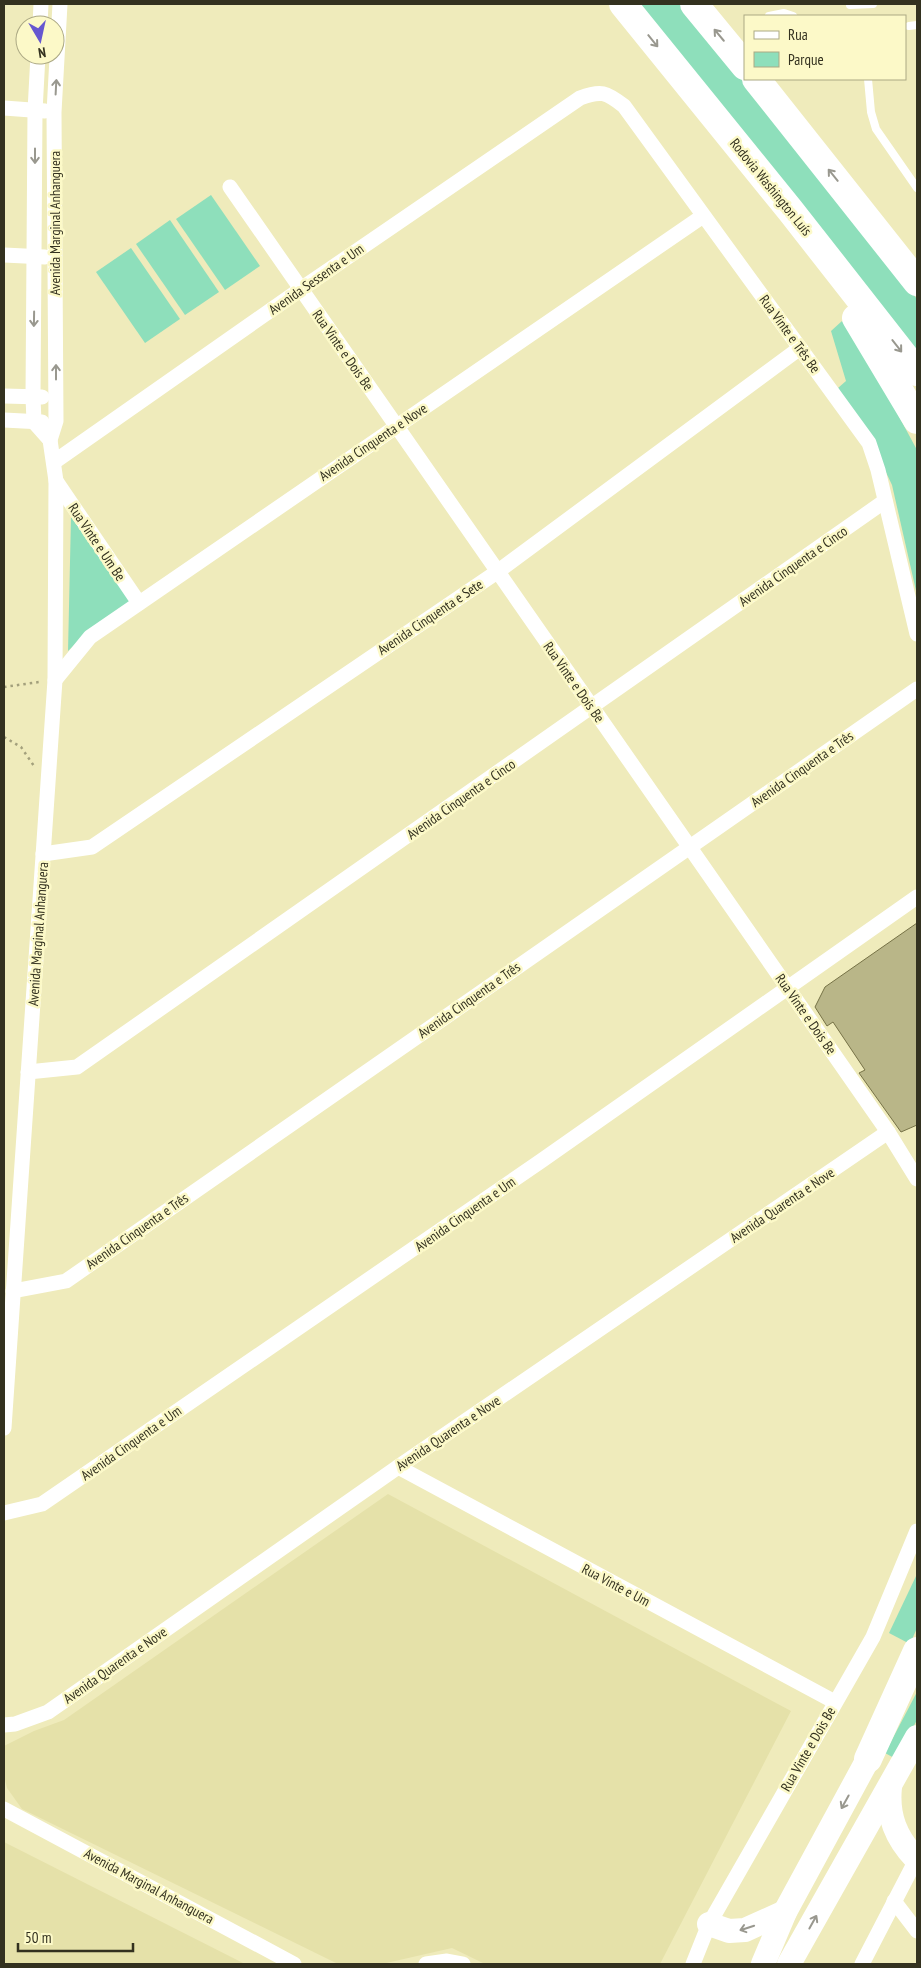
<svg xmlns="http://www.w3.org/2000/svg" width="921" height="1968" viewBox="0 0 921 1968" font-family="'PT Sans Narrow',sans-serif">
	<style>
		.built { fill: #e5e1a9 }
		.green { fill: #8edfbb }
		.building { fill: #b9b688; stroke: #767246 }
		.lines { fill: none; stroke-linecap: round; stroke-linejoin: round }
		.path { stroke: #a3a07c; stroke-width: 2.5; stroke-dasharray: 2.5 4; stroke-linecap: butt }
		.service { stroke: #fff; stroke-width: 8 }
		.minor { stroke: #fff; stroke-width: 15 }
		.primary { stroke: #fff; stroke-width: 24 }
		.motorway { stroke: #fff; stroke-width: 28 }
		.oneway { stroke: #99988f }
		.labels { text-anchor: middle; stroke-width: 5; stroke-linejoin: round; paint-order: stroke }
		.street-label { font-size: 14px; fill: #33311f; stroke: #fcf9c8 }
	</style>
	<rect width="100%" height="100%" fill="#efebbb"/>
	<g class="built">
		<polygon points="388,1494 791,1711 660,1964 485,1964 452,1948 382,1964 338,1964 22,1809 7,1788 4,1775 4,1746 34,1731 64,1720"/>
		<polygon points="4,1842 245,1964 4,1964"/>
	</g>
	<g class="green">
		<polygon points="635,4 680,4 846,208 917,299 917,357"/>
		<polygon points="211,195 260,266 225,290 176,219"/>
		<polygon points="170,220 219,292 185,315 136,244"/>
		<polygon points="131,248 180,319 145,343 96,272"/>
		<polygon points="842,321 866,355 917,450 917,595 892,485 873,445 838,388 846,381 831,331"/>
		<polygon points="71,517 133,601 85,635 68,651"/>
		<polygon points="917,1574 917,1628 910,1644 889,1633"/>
		<polygon points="917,1692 917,1720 896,1759 885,1753"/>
	</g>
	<polygon class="building" points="917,923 917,1125 901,1132 859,1073 865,1070 833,1022 827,1026 815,1007 825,987"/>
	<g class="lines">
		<g class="path">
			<polyline points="4,687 39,682"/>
			<polyline points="4,737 21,747 34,766"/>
		</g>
		<g class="service">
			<polyline points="850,5 873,4"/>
			<polyline points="769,16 784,13 793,16"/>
			<polyline points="909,26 917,25"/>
			<polyline points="868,79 871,112 876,129 917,188"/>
		</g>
		<g class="minor">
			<polyline points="40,25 41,4"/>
			<polyline points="4,108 45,111"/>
			<polyline points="230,187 888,1132 917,1179"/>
			<polyline points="4,255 45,257"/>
			<polyline points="4,396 42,397"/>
			<polyline points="4,420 42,422"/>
			<polyline points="50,440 56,421 54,112 60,4"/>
			<path d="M54 462 301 289 580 98C601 90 606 92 624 106L869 443 878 470 917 634"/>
			<polyline points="56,481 139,603"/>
			<polyline points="55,680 90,637 703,216"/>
			<polyline points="43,854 92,847 497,572 800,348"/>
			<polyline points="28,1072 77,1067 885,501"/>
			<polyline points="13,1291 66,1281 917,689"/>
			<polyline points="4,1428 55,680 56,481 50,440 34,422 33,397 35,111 38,55"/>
			<polyline points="398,1467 835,1702"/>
			<polyline points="4,1513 42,1504 541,1161 917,897"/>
			<polyline points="4,1725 15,1724 48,1712 398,1467 888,1132"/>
			<polyline points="4,1809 294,1964"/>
			<polyline points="894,1901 917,1931"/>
			<polyline points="426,1964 447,1961 463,1964"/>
			<polyline points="693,1964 709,1924 873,1637 917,1531"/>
			<polyline points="862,1964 917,1858"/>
		</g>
		<g class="primary">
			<path d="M890 1787C887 1816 896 1838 916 1859"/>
			<polyline points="709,1924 729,1931 745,1930 785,1912"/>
			<polyline points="763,1964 785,1912 868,1759"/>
			<polyline points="789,1964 917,1737"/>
		</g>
		<g class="motorway">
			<polyline points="623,4 790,210 917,372"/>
			<polyline points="694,4 745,66"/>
			<polyline points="756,79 917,282"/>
			<polyline points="856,318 917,420"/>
			<polyline points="868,1759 917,1651"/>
		</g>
	</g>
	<defs><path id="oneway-shaft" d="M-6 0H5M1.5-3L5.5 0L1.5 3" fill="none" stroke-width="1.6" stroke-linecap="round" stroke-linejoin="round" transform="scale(1.25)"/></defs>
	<g class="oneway">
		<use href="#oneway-shaft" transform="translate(719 35) rotate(-130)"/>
		<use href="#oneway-shaft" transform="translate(653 41) rotate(51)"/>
		<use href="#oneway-shaft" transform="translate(56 87) rotate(-87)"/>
		<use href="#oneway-shaft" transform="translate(35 156) rotate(90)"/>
		<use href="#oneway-shaft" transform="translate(833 175) rotate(-129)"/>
		<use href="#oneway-shaft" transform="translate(34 319) rotate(91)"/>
		<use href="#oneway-shaft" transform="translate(897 346) rotate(52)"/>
		<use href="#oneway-shaft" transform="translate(56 372) rotate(-90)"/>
		<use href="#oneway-shaft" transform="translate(845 1802) rotate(119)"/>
		<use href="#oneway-shaft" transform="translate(813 1922) rotate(-61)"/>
		<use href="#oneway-shaft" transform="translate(747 1928) rotate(162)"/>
	</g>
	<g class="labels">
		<g class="street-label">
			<text transform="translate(771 187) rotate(51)" y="5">Rodovia Washington Luís</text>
			<text transform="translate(55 223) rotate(-90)" y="5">Avenida Marginal Anhanguera</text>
			<text transform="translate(316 279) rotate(-35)" y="5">Avenida Sessenta e Um</text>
			<text transform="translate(790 334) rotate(54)" y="5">Rua Vinte e Três Be</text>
			<text transform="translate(343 350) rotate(55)" y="5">Rua Vinte e Dois Be</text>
			<text transform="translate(373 442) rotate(-34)" y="5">Avenida Cinquenta e Nove</text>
			<text transform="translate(97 542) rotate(56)" y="5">Rua Vinte e Um Be</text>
			<text transform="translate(793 566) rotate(-35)" y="5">Avenida Cinquenta e Cinco</text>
			<text transform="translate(430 617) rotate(-34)" y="5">Avenida Cinquenta e Sete</text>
			<text transform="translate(574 682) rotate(55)" y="5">Rua Vinte e Dois Be</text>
			<text transform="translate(802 769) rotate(-35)" y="5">Avenida Cinquenta e Três</text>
			<text transform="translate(461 799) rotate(-35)" y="5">Avenida Cinquenta e Cinco</text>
			<text transform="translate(38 934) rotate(-86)" y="5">Avenida Marginal Anhanguera</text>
			<text transform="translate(469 1000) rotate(-35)" y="5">Avenida Cinquenta e Três</text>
			<text transform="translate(806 1014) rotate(55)" y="5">Rua Vinte e Dois Be</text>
			<text transform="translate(782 1205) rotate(-34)" y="5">Avenida Quarenta e Nove</text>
			<text transform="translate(465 1214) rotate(-35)" y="5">Avenida Cinquenta e Um</text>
			<text transform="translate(137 1231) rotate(-35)" y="5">Avenida Cinquenta e Três</text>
			<text transform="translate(448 1433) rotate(-34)" y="5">Avenida Quarenta e Nove</text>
			<text transform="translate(131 1443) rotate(-35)" y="5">Avenida Cinquenta e Um</text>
			<text transform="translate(616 1585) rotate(28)" y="5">Rua Vinte e Um</text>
			<text transform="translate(115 1665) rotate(-35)" y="5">Avenida Quarenta e Nove</text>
			<text transform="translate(808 1749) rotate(-60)" y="5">Rua Vinte e Dois Be</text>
			<text transform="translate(149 1886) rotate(28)" y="5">Avenida Marginal Anhanguera</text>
		</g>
	</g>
	<rect width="921" height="1968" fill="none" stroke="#33311f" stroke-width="10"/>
	<rect x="744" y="15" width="162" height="65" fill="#fcf9c8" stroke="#aca984"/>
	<rect x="754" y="31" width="25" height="8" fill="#ffffff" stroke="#aca984"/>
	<text x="788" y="40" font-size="15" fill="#33311f">Rua</text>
	<rect x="754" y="52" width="25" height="15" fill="#8edfbb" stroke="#aca984"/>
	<text x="788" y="65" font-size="15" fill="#33311f">Parque</text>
	<g transform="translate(40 40) rotate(171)"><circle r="24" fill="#fcf9c8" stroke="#aca984"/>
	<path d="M0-4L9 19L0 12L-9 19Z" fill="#6657d0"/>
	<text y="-8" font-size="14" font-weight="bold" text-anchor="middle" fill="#33311f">N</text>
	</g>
	<path d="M18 1943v8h115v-8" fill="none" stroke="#33311f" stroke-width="2.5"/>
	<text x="25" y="1943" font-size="15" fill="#33311f" stroke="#fcf9c8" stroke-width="4" paint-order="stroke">50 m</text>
</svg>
